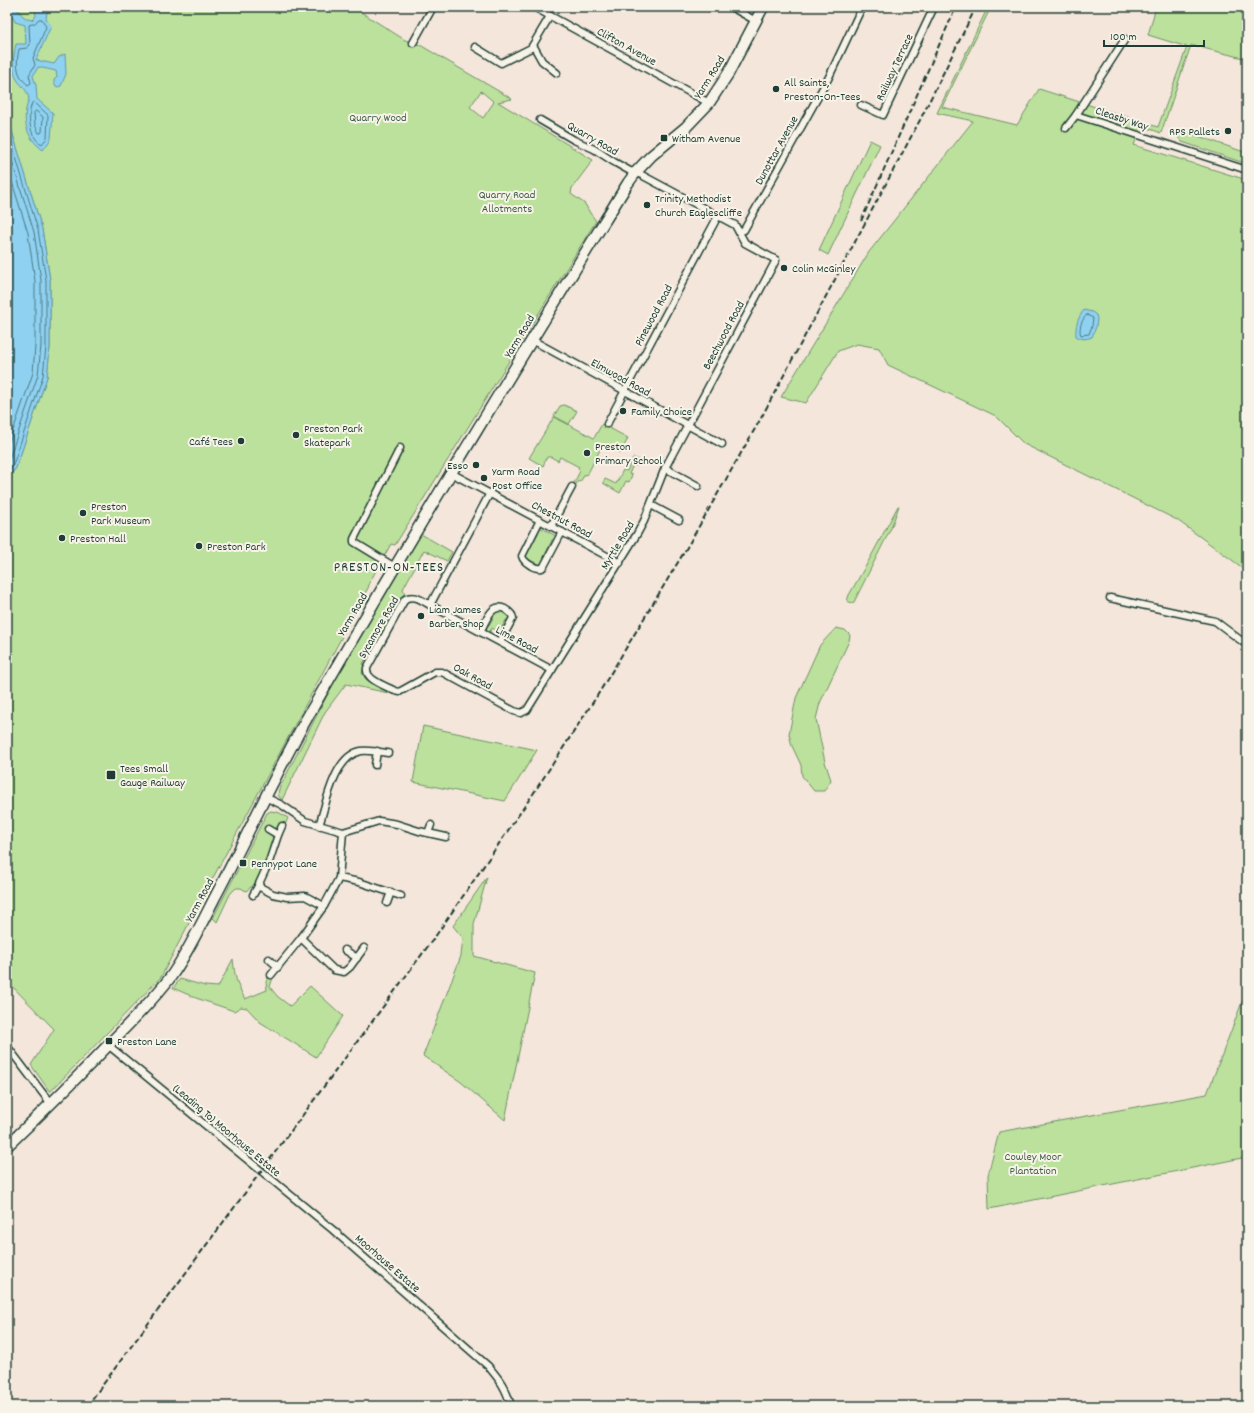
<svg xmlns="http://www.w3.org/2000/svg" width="1254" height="1413" viewBox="0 0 1254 1413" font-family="Dekko,sans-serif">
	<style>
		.green { fill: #bce19c; stroke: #6e8f68; fill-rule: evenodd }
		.water { fill: #8fd1f1; stroke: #6296a5 }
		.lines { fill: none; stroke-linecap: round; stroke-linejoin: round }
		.shore { stroke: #4c7880; stroke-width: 1 }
		.minor-casing { stroke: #1f3d34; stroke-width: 9 }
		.primary-casing { stroke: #1f3d34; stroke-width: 13 }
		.minor { stroke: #f7f3e8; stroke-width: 6 }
		.primary { stroke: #f7f3e8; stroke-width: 10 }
		.rail { stroke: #1f3d34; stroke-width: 2; stroke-dasharray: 6 3; stroke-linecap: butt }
		.poi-dot { fill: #1f3d34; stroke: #f7f3e8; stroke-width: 1.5 }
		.labels { text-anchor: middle; stroke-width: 4; stroke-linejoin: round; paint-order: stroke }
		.street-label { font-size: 12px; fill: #1f3d34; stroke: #f7f3e8 }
		.poi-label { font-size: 12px; fill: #1f3d34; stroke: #f7f3e8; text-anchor: start }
		.park-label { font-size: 12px; fill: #3e5e49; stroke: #f7f3e8 }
		.quarter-label { font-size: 14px; letter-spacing: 1px; fill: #1f3d34; stroke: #f7f3e8 }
	</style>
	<rect width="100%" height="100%" fill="#f4e6da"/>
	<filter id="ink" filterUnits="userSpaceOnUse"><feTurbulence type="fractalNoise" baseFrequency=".025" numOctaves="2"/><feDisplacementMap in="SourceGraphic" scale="8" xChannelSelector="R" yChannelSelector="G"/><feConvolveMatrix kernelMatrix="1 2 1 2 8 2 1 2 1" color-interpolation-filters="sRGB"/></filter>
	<g filter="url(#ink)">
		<g class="green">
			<path d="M10 7H353L405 40 420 45 512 99 498 102 593 160 572 188 571 194 585 204 590 213 596 221 395 545 391 544 368 585 369 586 199 904 161 977 50 1092 31 1065 54 1029 7 981V479L16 468 47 377 50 347V280L42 229 7 115V14ZM481 91 494 102 483 118 470 107Z"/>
			<polygon points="988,7 991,7 942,107 1017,125 1039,89 1158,127 1187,47 1148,35 1156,7 1247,7 1247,59 1191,45 1161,133 1142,126 1134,145 1247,180 1247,571 1177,520 1024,444 996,416 888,365 879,348 857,344 838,351 806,403 781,397 869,252 973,121 937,113"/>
			<polygon points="1178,129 1247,153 1247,164 1182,142 1176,135"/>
			<polygon points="870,140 880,145 828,255 819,250"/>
			<polygon points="564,405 577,411 569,424 554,416 560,406"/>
			<polygon points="554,417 594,438 602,424 628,438 621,453 603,444 587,475 585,474 580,482 578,481 575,486 573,485 580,471 578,469 579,467 560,457 558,461 551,457 547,457 543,466 529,458"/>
			<polygon points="633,458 639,460 637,466 633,465 629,474 632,475 629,482 626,481 620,493 603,483 605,479 616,484 623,470 627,471"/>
			<polygon points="898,506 899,506 891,528 854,602 852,603 847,601 849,595 868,562"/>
			<polygon points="540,527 556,536 556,540 552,540 540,566 526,560 525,555 526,555 538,533 537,530"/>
			<polygon points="421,534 452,552 447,561 424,550 403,589 405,594 403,595 403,597 398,601 387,620 388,623 382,633 377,637 363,664 364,667 362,673 366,679 393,694 346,684 325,712 282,800 278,795 279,789 340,670"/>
			<polygon points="497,610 504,613 509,617 508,620 506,620 500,631 502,634 499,637 497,637 499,632 492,628 489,633 485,631 485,625 489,625"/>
			<polygon points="836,628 845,630 850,635 849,641 820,703 816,719 825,762 831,780 824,791 814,791 802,776 801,765 792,746 789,734 796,698 820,645"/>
			<polygon points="423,726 537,750 505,801 413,782"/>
			<polygon points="271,811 280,813 288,818 285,825 280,823 277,828 274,829 267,826 265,830 271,834 273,838 264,867 255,884 246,891 241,888 236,888 230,894 217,922 213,918 267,813"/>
			<polygon points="487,877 474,924 474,956 535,973 505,1120 461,1082 423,1056 461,956 463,938 453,926"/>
			<path d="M233 959C235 977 236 983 245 999L267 990 266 982 270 973 273 977 270 987 277 996 290 1006 310 986 343 1016 316 1057 260 1022 247 1008 241 1007 234 1011 196 998 173 988 180 979 205 986 218 987Z"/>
			<polygon points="1247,989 1247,1157 989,1209 988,1175 999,1132 1207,1094"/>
		</g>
		<g class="water">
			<path d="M7 7H16C21 14 24 19 32 20L36 16 35 7H56L55 10 47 12 46 19 51 26 36 60 54 64 59 57 65 54 66 74 61 86 57 87 54 84V80L57 77 56 71 38 67 33 76 36 85 37 99 53 113 51 139 43 150C26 138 21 119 29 99 26 88 24 89 18 81 10 70 14 55 16 44H26L25 25 15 22 13 17 9 18H7Z"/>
			<polygon points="7,115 42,229 50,280 50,347 47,377 16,468 7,479"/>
			<path d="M1084 310 1092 312 1096 315 1097 319 1096 327 1092 337C1086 339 1082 340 1076 336 1075 327 1078 317 1084 310Z"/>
		</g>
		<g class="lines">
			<g class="shore">
				<path d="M39 19H42L46 27 33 58 35 65 29 75 31 83 28 85C16 75 16 64 19 49L27 48 30 45 29 25 35 23Z"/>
				<path d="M34 102 48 115 47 138 42 144C29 138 27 115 32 103Z"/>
				<polygon points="36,111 43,117 42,132 41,133 39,133 35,125 34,113"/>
				<polyline points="7,128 38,230 46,280 46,347 43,376 13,465 7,472"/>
				<polyline points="7,145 34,232 41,280 41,346 38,375 7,465"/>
				<polyline points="7,166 28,233 35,281 35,346 33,373 7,448"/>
				<path d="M1087 315 1093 318 1092 326 1089 334 1081 335C1078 330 1082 318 1087 315Z"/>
			</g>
			<g class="minor-casing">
				<g id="minor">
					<polyline points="534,7 709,103"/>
					<polyline points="731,7 756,21"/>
					<polyline points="1125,39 1076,115 1247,170"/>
					<polyline points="413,43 433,7"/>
					<polyline points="533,45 542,61 557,73"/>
					<polyline points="475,47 501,63 531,48 550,16"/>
					<polyline points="861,105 883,115 934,7"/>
					<polyline points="1066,128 1076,115"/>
					<polyline points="739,232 744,230 829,77 862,7"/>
					<polyline points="532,340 722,444"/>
					<polyline points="607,424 718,216"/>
					<polyline points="665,468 698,486"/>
					<polyline points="451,473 620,563"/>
					<path d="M490 493 430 605C421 600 414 594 405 599L367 668C365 680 386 686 395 691L399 692 435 672H442L514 711 521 713 527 710 637 534 644 521 665 468 776 260 745 243 735 225 636 172 630 171 614 162 594 149 574 140 540 120"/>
					<polyline points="651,505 679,520"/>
					<path d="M540 520 522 556C524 563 535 569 542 568L544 566 562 532"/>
					<polyline points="551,526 572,487"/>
					<polyline points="395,567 354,542 354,539 400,448"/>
					<polyline points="1110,598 1215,621 1247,645"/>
					<polyline points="430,605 552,670"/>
					<path d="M480 632C486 622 491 602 505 609 509 612 512 613 513 618L500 642"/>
					<polyline points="375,765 377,751"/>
					<polyline points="265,797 282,805 305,821 343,832 339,878 324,906 301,938 271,975"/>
					<polyline points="282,826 278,835 269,862 258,886 273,894 287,897 305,896 324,906"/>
					<path d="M319 826C326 804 334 756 361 751 369 750 380 752 388 753"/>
					<polyline points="268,829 278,835"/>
					<polyline points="343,832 379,821 397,824 419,831 446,837"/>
					<polyline points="428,833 431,825"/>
					<polyline points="339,878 359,882 401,896"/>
					<polyline points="253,895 258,886"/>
					<polyline points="387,903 391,892"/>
					<polyline points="301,938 334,970 344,972 350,967 364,948"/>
					<polyline points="345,950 357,958"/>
					<polyline points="269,959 278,967"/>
					<path d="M108 1045 333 1230 488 1366C500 1380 506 1388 511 1406"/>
					<polyline points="7,1046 51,1104"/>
				</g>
			</g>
			<g class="primary-casing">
				<path id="primary" d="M7 1146C45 1110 82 1073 118 1035 136 1016 156 997 172 975 188 952 201 925 214 899 248 835 278 767 315 704 416 528 522 356 628 183L636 172 651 156 686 127 709 103 728 74 763 7"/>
			</g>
			<use href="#minor" class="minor"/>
			<use href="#primary" class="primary"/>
			<g class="rail">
				<polyline points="861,221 956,7"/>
				<polyline points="87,1406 437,934 533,794 597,696 686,549 760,420 920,120 976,7"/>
			</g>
		</g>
	</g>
	<g class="poi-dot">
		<circle cx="776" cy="89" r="4"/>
		<circle cx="1228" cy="131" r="4"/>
		<rect x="660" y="134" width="8" height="8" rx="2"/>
		<circle cx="647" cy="205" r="4"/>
		<circle cx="784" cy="268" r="4"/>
		<circle cx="623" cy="411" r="4"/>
		<circle cx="296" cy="435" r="4"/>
		<circle cx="241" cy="441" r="4"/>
		<circle cx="587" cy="453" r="4"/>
		<circle cx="476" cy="465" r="4"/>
		<circle cx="484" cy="478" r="4"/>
		<circle cx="83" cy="513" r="4"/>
		<circle cx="62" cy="538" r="4"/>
		<circle cx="199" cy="546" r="4"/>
		<circle cx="421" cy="616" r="4"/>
		<rect x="106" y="770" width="10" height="10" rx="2"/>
		<rect x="239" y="859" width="8" height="8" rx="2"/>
		<rect x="105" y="1037" width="8" height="8" rx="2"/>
	</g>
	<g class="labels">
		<g class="street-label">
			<text transform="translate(627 46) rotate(29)" y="4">Clifton Avenue</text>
			<text transform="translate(894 67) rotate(-65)" y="4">Railway Terrace</text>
			<text transform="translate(709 77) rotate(-58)" y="4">Yarm Road</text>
			<text transform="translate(1122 118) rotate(18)" y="4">Cleasby Way</text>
			<text transform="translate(593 138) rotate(30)" y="4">Quarry Road</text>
			<text transform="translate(776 150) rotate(-61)" y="4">Dunottar Avenue</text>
			<text transform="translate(653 315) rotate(-62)" y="4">Pinewood Road</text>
			<text transform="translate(723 335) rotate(-62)" y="4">Beechwood Road</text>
			<text transform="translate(519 336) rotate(-59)" y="4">Yarm Road</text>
			<text transform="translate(621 377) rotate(29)" y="4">Elmwood Road</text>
			<text transform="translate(562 519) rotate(28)" y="4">Chestnut Road</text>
			<text transform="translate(617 545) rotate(-59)" y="4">Myrtle Road</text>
			<text transform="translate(352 614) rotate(-60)" y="4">Yarm Road</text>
			<text transform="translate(378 627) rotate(-60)" y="4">Sycamore Road</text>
			<text transform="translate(517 639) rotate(28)" y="4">Lime Road</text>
			<text transform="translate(473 676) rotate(29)" y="4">Oak Road</text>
			<text transform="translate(199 900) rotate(-62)" y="4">Yarm Road</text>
			<text transform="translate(227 1130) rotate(40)" y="4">(Leading To) Moorhouse Estate</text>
			<text transform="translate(388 1263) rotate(41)" y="4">Moorhouse Estate</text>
		</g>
		<g class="poi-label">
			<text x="784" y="86">All Saints,<tspan x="784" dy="14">Preston-On-Tees</tspan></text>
			<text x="1220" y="135" text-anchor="end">RPS Pallets</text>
			<text x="672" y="142">Witham Avenue</text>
			<text x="655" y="202">Trinity Methodist<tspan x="655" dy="14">Church Eaglescliffe</tspan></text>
			<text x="792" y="272">Colin McGinley</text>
			<text x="631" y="415">Family Choice</text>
			<text x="304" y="432">Preston Park<tspan x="304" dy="14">Skatepark</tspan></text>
			<text x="233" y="445" text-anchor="end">Café Tees</text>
			<text x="595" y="450">Preston<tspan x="595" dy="14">Primary School</tspan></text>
			<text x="468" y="469" text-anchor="end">Esso</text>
			<text x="492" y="475">Yarm Road<tspan x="492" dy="14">Post Office</tspan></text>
			<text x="91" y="510">Preston<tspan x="91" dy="14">Park Museum</tspan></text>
			<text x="70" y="542">Preston Hall</text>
			<text x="207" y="550">Preston Park</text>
			<text x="429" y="613">Liam James<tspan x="429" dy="14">Barber Shop</tspan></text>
			<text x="120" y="772">Tees Small<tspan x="120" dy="14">Gauge Railway</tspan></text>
			<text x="251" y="867">Pennypot Lane</text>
			<text x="117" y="1045">Preston Lane</text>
		</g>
		<g class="park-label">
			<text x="378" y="121">Quarry Wood</text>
			<text x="507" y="198">Quarry Road<tspan x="507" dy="14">Allotments</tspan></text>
			<text x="1033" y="1160">Cowley Moor<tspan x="1033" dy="14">Plantation</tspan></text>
		</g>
		<g class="quarter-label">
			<text x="389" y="571">PRESTON-ON-TEES</text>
		</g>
	</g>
	<rect width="1254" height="1413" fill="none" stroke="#f7f3e8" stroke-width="24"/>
	<rect x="12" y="12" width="1230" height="1389" fill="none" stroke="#1f3d34" stroke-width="1.5" filter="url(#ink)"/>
	<path d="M1104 40v6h100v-6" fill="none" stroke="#1f3d34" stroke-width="2"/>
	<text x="1110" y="40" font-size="12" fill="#1f3d34" stroke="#f7f3e8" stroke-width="3" paint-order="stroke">100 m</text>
</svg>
